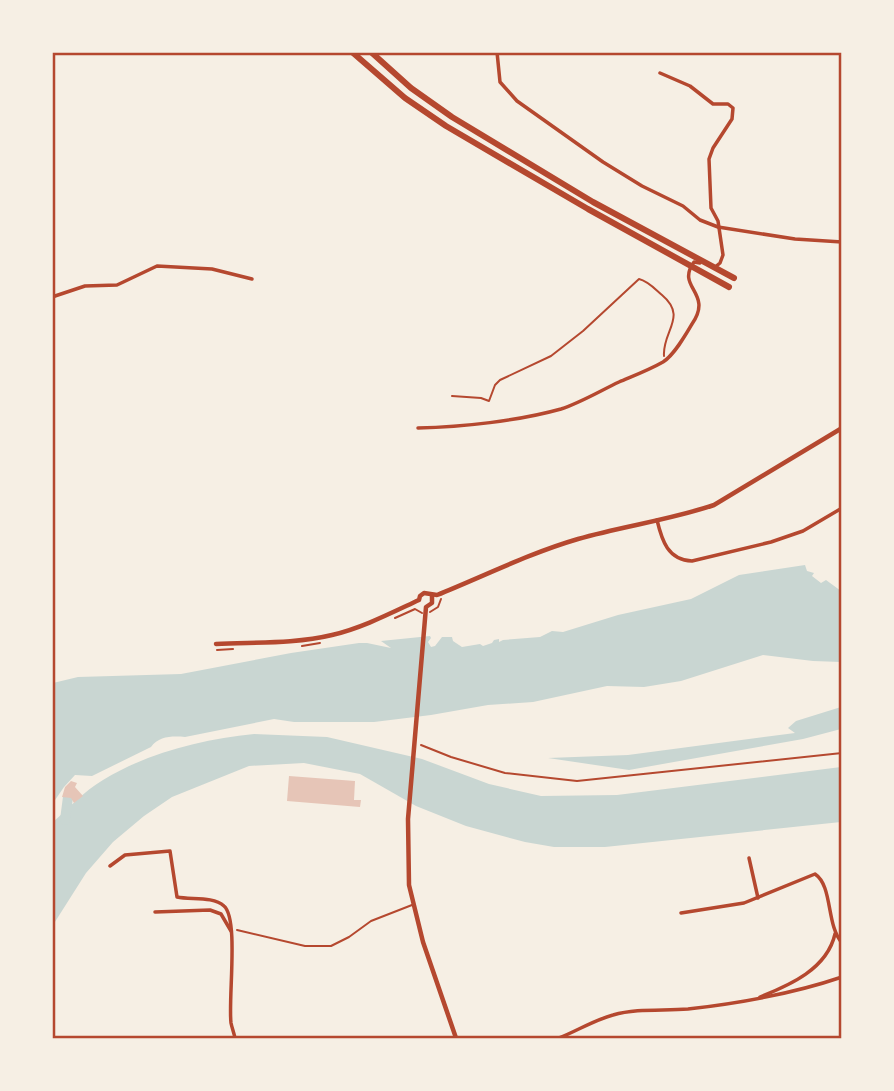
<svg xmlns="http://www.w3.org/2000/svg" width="894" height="1091" viewBox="0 0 894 1091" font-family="'IBM Plex Sans',sans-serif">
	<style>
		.water { fill: #c9d6d2 }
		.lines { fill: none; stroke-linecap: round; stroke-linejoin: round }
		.river { stroke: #c9d6d2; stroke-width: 10 }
		.building { fill: #e6c5b7 }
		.path { stroke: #b5482f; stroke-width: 2 }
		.service { stroke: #b5482f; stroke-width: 2 }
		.minor { stroke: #b5482f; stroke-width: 3.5 }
		.tertiary { stroke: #b5482f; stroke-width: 4.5 }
		.motorway { stroke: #b5482f; stroke-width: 6 }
		.neatline { fill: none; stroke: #b5482f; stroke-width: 2.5 }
	</style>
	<rect width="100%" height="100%" fill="#f6efe4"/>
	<g class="water">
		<path d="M805 565 807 571 814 573 812 576 821 583 826 580 841 591V662L813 661 763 655 681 681 644 687 607 686 533 702 488 705 431 715 374 722H294L274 719 185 737C172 736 159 736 151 747L92 776 75 775 64 787 53 803V683L78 677 181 674 291 653 359 643H367L391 648 381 641 430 636 431 638 428 642 431 647 435 646 442 637H452L453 641 462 647 480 644 483 646 492 643 494 640 499 639V642L503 640 540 637 552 631 563 632 618 615 691 599 739 575Z"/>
		<polygon points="841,707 841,729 803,739 629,770 548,758 628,755 795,733 788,728 796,721"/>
		<path d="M254 734 327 737 422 759 489 784 541 796 617 795 841 767V822L605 847H554L525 842 466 826 416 806 360 774 304 763 249 766 172 797 144 816 113 842 86 873 53 925V822C69 808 84 791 103 780 147 753 203 739 254 734Z"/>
	</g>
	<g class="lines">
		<polyline class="river" points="65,820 68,797"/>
	</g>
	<g class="building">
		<polygon points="289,776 355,781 354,800 361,800 360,807 287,801"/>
		<polygon points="71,781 77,783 75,787 83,796 74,803 71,798 62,797 65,787"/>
	</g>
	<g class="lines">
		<g class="path">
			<path d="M452 396 481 398 489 401 495 385 500 380 551 356 583 331 639 279C648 281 655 289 662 295 688 317 662 331 664 356"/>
			<polyline points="430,612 438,607 441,599"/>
			<polyline points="395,618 415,609 422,613"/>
			<polyline points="302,646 320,643"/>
			<polyline points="217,650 233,649"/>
			<polyline points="421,745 451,757 505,773 577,781 842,753"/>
		</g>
		<polyline class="service" points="237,930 305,946 331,946 349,937 371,921 412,905"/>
		<g class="minor">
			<polyline points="497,52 500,82 517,101 603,162 642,186 683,206 700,220 718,227 795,239 842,242"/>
			<polyline points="660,73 690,86 713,104 728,104 733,108 732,119 713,148 709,159 711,208 718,221 723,255 720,263 714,268"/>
			<polyline points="52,297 85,286 117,285 157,266 212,269 252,279"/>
			<path d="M418 428C462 427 518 421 561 409 580 403 600 391 619 382 633 376 649 370 663 362 674 355 685 336 692 324 714 292 675 288 694 262L700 263"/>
			<path d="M657 520C662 541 668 560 692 561L771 542 803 531 842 508"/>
			<polyline points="749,858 758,898"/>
			<path d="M110 866 125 855 170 851 177 897C191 900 213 896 224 906 239 919 228 999 231 1023 232 1028 234 1033 235 1038"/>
			<polyline points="155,912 210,910 221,914 231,931"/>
			<path d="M681 913 744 903 815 874C833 886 826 925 842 943"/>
			<path d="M760 997C790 985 827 969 835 934"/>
			<path d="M559 1038C577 1031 594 1020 613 1015 637 1008 663 1011 688 1009 741 1003 792 994 842 977"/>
		</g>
		<g class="tertiary">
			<polyline points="432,595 432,603 426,607 408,819 409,885 423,942 456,1038"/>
			<path d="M216 644C254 642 295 644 332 635 362 628 391 613 419 600L420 596 424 593 437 595C484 576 530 553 578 539 623 526 670 520 714 505L842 428"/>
		</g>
		<g class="motorway">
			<polyline points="352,52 405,98 446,126 588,209 729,287"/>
			<polyline points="371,52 411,88 452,117 593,202 734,278"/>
		</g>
	</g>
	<rect width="894" height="1091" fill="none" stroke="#f6efe4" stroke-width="108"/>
	<rect x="54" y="54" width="786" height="983" class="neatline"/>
</svg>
